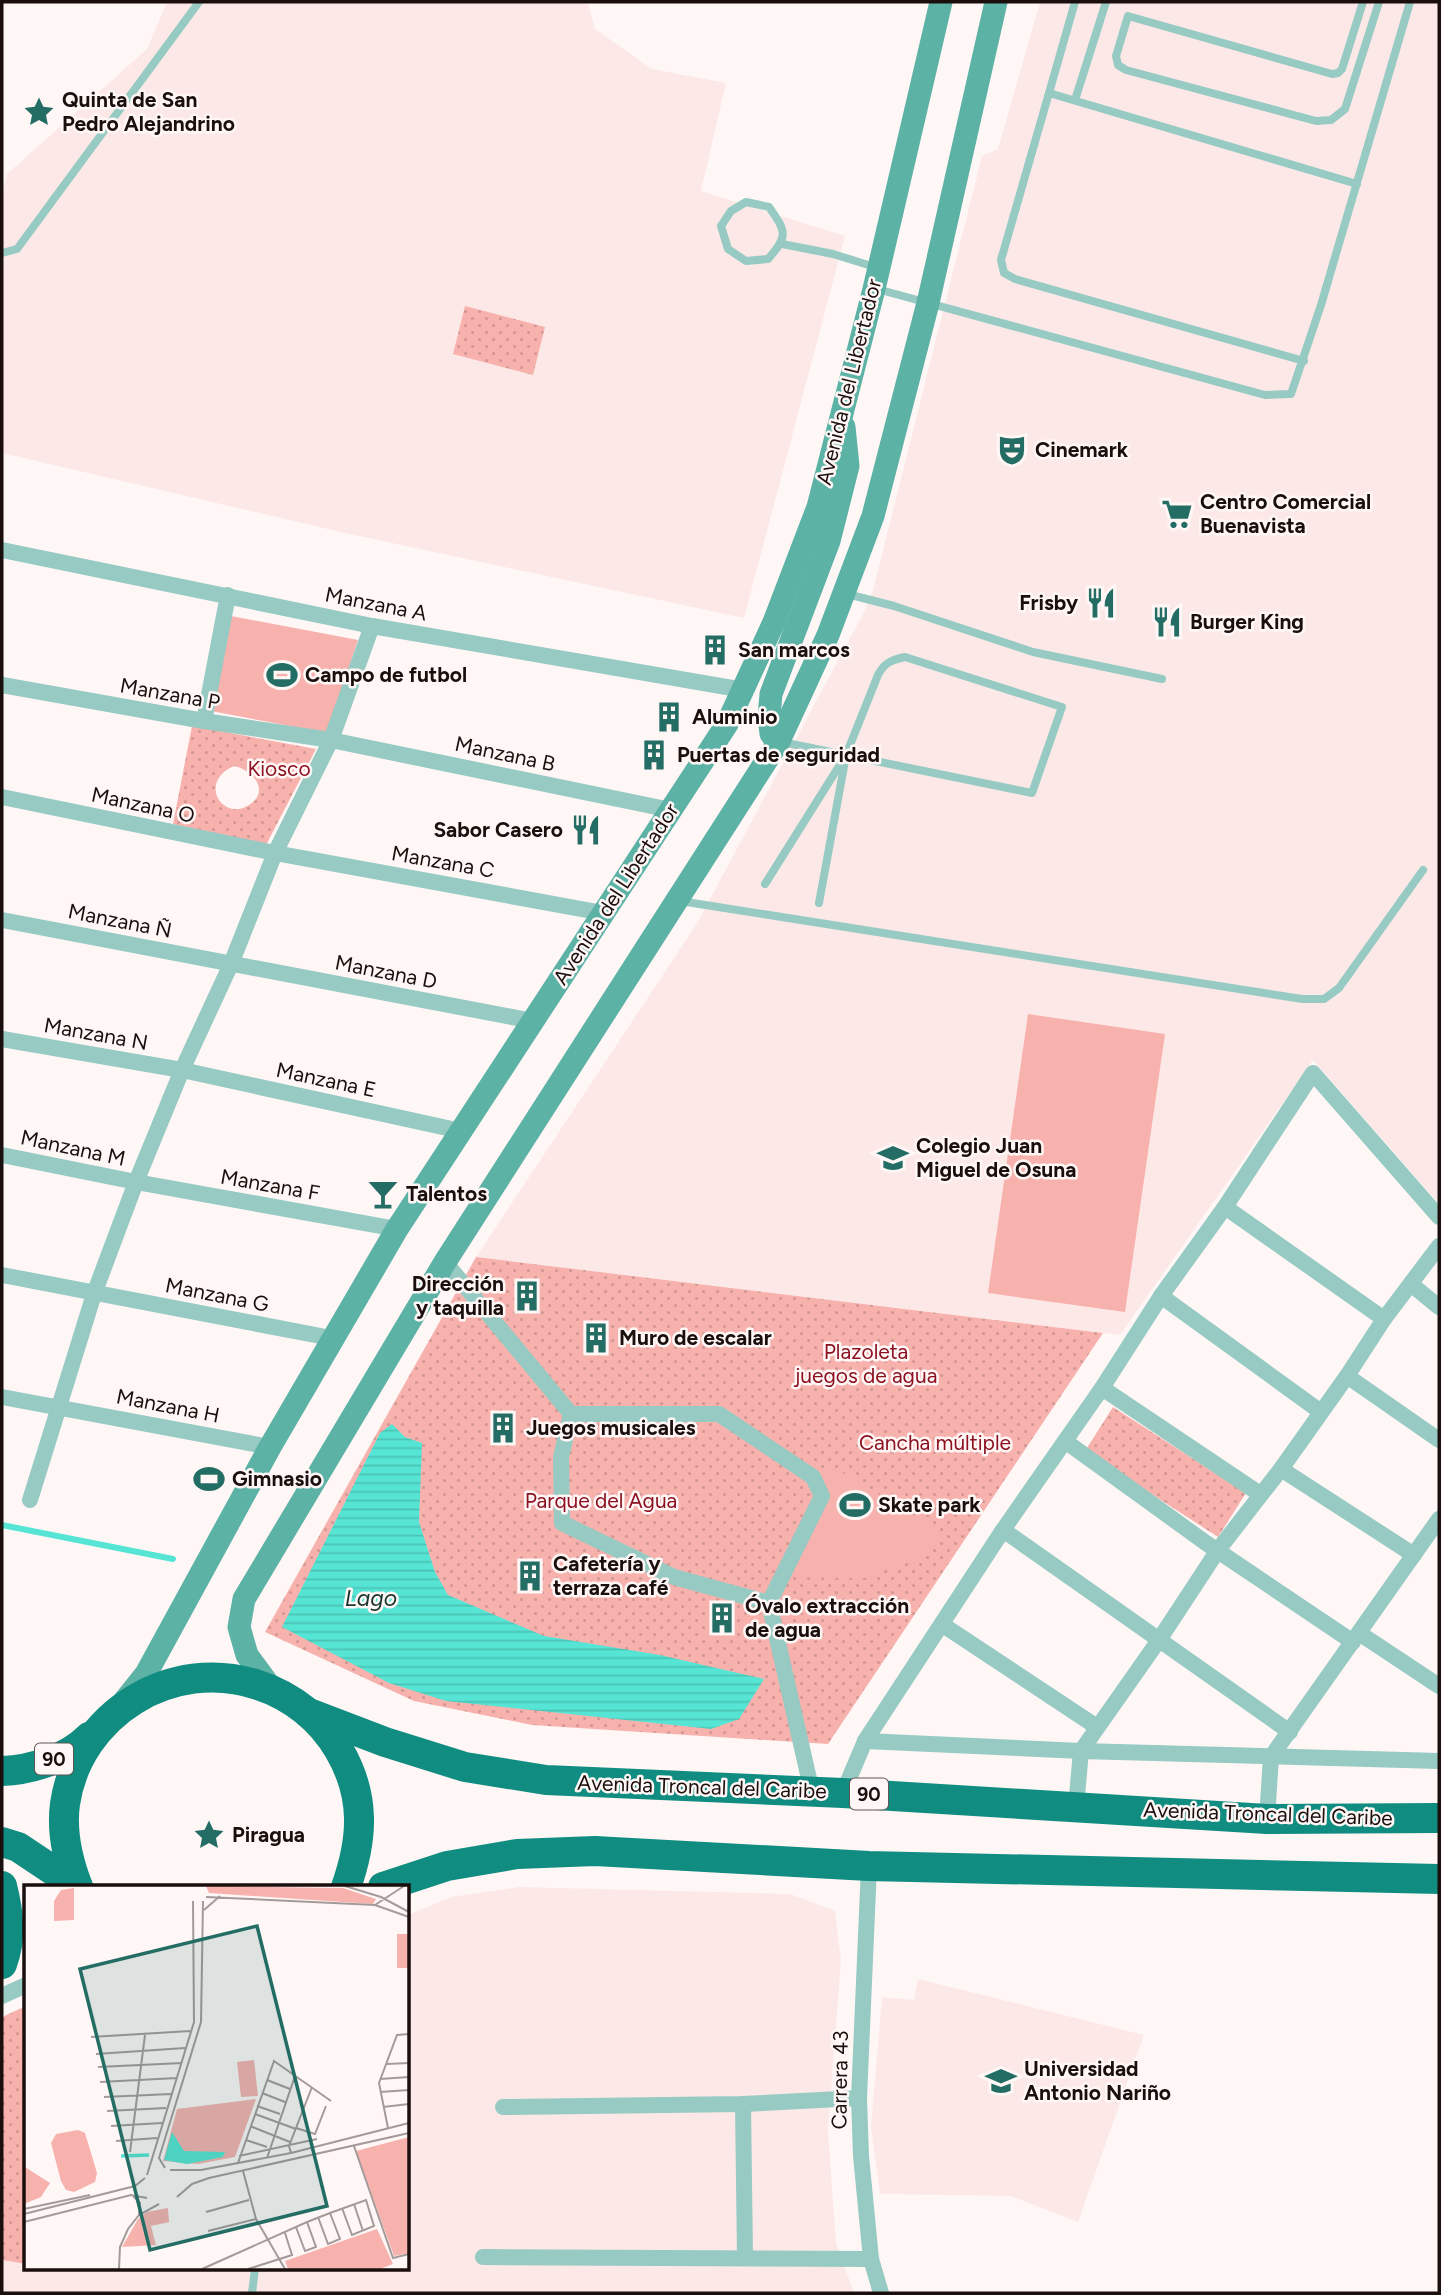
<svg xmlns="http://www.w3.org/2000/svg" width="1441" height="2295" viewBox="0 0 1441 2295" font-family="Figtree,sans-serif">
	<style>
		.built { fill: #fce9e7 }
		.green { fill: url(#green-dots); fill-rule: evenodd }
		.pitch { fill: #f8b2ae }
		.water { fill: url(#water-rules) }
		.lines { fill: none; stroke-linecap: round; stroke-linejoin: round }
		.stream { stroke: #56e5d4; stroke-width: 6 }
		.lane { stroke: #96cac2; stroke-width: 8 }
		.street { stroke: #96cac2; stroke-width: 16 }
		.secondary { stroke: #5db2a6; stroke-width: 23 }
		.highway { stroke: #108d80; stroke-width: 30 }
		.labels { text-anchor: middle; stroke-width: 5; stroke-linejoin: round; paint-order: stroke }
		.shield { fill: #fff7f6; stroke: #5f5554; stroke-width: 2 }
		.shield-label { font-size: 19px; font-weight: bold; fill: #1b0f0e }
		.poi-label { font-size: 21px; font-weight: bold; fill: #1b0f0e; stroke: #fff7f6; text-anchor: start }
		.street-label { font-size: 21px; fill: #1b0f0e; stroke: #fff7f6 }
		.park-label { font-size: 21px; fill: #8c1120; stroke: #fff7f6 }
		.water-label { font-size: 23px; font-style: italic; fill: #1c3430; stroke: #fff7f6 }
		.inset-river { fill: none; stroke: #56e5d4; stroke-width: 3.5 }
		.inset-road { fill: none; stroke: #a49a99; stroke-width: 2 }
		.view { fill: #246d64; fill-opacity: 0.15; stroke: #246d64; stroke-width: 3.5 }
		.inset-edge { fill: none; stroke: #1b0f0e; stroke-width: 3.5 }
	</style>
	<defs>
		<pattern id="green-dots" width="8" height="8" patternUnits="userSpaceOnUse" patternTransform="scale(1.75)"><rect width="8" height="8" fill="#f8b2ae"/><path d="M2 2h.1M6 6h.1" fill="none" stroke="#d49894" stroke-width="1.8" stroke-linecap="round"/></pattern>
		<pattern id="water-rules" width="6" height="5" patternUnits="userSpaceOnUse" patternTransform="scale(1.75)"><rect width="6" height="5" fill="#56e5d4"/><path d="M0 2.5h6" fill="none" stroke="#4ac3b5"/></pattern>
	</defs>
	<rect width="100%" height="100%" fill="#fff7f6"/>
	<g class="built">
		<polygon points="167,2 588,2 595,29 652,69 726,83 701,191 845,236 744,618 345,533 2,453 2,195 7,174 147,49"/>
		<polygon points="1040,2 1439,2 1439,1204 1313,1060 1120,1335 476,1257 696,925 863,614 873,590 982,156 998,149"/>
		<polygon points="520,1887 790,1894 835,1911 841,1960 828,2131 836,2243 854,2293 2,2293 2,2260 26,2264 26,2269 56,2270 408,2269 408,1915 451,1897"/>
		<polygon points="918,1979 1144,2035 1078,2222 1011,2196 880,2194 871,2127 882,1997 914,2000"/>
	</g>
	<g class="green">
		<polygon points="465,306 545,327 533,375 453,354"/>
		<path d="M192 726 316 749 266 845 173 824ZM234 766C253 770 271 791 249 805 223 822 197 782 234 766Z"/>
		<polygon points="476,1257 1103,1333 828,1744 532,1725 414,1701 265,1632"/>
		<polygon points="1113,1407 1246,1493 1218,1537 1085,1451"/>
		<polygon points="26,2006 26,2264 2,2260 2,2017"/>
	</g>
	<g class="pitch">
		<polygon points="231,616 358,640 327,733 211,711"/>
		<polygon points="1028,1014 1165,1034 1125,1312 988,1293"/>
		<polygon points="833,1467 930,1525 938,1535 937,1544 914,1559 865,1578 788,1577 822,1485 818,1478"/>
	</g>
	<polygon class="water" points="392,1424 405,1437 422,1443 419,1522 435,1572 448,1595 544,1636 660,1655 764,1679 739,1719 711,1729 446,1701 389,1683 282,1627 380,1433"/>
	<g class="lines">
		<polyline class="stream" points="2,1525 173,1559"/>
		<g class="lane">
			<polyline points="1363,2 1342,69 1338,73 1332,74 1128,16 1116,56 1118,65 1126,70 1316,121 1331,120 1345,109 1379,2"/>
			<polyline points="1049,93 1075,2"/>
			<polyline points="1075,100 1106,2"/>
			<path d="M746 202 769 207C786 232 789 235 768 259L746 261 728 249 721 226 731 211Z"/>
			<polyline points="782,244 833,254 878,268"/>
			<polyline points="2,253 17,249 199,2"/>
			<polyline points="877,289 1265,395 1291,394 1321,305 1410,2"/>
			<polyline points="1304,361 1015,279 1004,273 1001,260 1049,93 1357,184"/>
			<polyline points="847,594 894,606 1033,652 1162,679"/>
			<path d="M765 884 846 755 878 675C884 663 891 660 905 657L1062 707 1032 793 782 742"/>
			<polyline points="680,901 1302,999 1324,999 1339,988 1423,870"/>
			<polyline points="819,903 845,761"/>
			<polyline points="252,2293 255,2269"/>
		</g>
		<g class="street">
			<polyline points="2,550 372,626 744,690"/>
			<polyline points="2,685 204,721 331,740 671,810"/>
			<polyline points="204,721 228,595"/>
			<polyline points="2,797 275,853 603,913"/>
			<polyline points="2,920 533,1021"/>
			<polyline points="2,1039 182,1070 461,1131"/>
			<polyline points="2,1155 136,1182 397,1229"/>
			<polyline points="1225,1207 1384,1319"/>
			<polyline points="445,1262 571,1414 561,1457 562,1523 674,1577 769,1603 812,1792"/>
			<polyline points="2,1275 331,1338"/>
			<polyline points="1412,1285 1439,1307"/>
			<polyline points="1161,1296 1321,1412"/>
			<polyline points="1347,1376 1439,1440"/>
			<polyline points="1102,1388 1260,1494"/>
			<polyline points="2,1397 270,1447"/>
			<polyline points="571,1414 719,1414 813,1477 822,1496 769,1603"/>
			<polyline points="1065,1441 1206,1543 1353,1642"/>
			<polyline points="1281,1469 1414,1555"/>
			<polyline points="30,1500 94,1294 136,1182 182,1070 231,964 275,853 331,740 372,626"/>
			<polyline points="1003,1530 1290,1732"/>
			<polyline points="943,1625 1097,1727"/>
			<polyline points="1359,1633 1439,1686"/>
			<polyline points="865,1741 1081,1751 1439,1761"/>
			<polyline points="843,1793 865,1741 1003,1530 1102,1388 1161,1296 1225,1207 1313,1073 1439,1217"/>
			<polyline points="1076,1807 1081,1751 1159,1640 1218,1550 1281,1469 1347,1376 1384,1319 1439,1246"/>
			<polyline points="1267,1819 1271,1757 1439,1519"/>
			<polyline points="869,1866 859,2098 861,2156 871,2259 881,2293"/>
			<polyline points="2,1996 26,1985"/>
			<polyline points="743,2104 745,2258"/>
			<polyline points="503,2107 743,2104 859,2098"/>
			<polyline points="483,2257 871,2259"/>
		</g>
		<g class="secondary">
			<polyline points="779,741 771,734 769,717 771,694 829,541 848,466 844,427"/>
			<polyline points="272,1689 247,1655 239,1627 244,1599 445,1262 779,741 828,635 873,516 928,303 996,2"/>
			<polyline points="122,1704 146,1674 270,1447 397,1229 727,724 774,622 818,507 874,289 941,2"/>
		</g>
		<g class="highway">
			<polyline points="309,1713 385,1742 465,1767 546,1780 843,1793 1267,1819 1439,1818"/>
			<path d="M2 1771C32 1770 68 1758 89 1737"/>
			<polyline points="2,1842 18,1847 78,1887"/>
			<path d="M2 1886C9 1914 12 1937 2 1964"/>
			<path d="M78 1887C68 1861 61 1833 65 1804 78 1714 172 1656 258 1685 292 1696 321 1719 339 1750 366 1796 363 1839 346 1887"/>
			<polyline points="383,1887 447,1866 517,1854 595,1851 869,1866 1439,1879"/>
		</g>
	</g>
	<defs>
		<g id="sight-bare" transform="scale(2.415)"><path d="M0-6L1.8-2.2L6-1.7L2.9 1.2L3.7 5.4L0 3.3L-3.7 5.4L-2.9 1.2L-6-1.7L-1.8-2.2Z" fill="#246d64" stroke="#fff7f6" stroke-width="2.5" paint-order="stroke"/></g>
		<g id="theatre-bare" transform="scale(2.415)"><path d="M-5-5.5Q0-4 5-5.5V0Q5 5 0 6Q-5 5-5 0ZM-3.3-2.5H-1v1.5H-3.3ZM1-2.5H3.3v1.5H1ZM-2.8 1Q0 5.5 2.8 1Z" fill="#246d64" stroke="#fff7f6" stroke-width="2.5" paint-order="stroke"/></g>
		<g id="supermarket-bare" transform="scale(2.415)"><path d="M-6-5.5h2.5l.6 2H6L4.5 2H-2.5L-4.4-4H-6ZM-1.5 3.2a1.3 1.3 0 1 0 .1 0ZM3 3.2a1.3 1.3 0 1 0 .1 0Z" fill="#246d64" stroke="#fff7f6" stroke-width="2.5" paint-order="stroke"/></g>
		<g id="restaurant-bare" transform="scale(2.415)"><path d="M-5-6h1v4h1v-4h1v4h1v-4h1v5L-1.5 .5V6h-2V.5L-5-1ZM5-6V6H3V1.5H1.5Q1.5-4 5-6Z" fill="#246d64" stroke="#fff7f6" stroke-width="2.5" paint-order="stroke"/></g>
		<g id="building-bare" transform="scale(2.415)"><path d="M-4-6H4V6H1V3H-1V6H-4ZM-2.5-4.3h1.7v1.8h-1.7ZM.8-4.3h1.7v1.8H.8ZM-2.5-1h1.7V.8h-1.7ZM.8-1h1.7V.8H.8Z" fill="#246d64" stroke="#fff7f6" stroke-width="2.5" paint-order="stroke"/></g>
		<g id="stadium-bare" transform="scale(2.415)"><path d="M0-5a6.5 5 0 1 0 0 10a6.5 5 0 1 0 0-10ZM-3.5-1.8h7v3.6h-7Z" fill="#246d64" stroke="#fff7f6" stroke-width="2.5" paint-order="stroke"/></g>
		<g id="school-bare" transform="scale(2.415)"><path d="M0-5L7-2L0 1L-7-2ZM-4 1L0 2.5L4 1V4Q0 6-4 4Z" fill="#246d64" stroke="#fff7f6" stroke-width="2.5" paint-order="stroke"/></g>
		<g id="bar-bare" transform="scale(2.415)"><path d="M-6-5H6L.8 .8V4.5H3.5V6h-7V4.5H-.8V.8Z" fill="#246d64" stroke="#fff7f6" stroke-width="2.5" paint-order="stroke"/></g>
		<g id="university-bare" transform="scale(2.415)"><path d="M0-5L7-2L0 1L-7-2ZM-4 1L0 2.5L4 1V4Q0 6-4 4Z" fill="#246d64" stroke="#fff7f6" stroke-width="2.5" paint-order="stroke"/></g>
	</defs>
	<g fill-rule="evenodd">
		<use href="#sight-bare" x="39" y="112"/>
		<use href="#theatre-bare" x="1012" y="450"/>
		<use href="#supermarket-bare" x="1177" y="514"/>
		<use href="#restaurant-bare" x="1101" y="603"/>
		<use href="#restaurant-bare" x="1167" y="622"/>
		<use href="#building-bare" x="715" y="650"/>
		<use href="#stadium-bare" x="282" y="675"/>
		<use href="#building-bare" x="669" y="717"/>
		<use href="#building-bare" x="654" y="755"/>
		<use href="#restaurant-bare" x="586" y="830"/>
		<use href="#school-bare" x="893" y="1158"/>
		<use href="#bar-bare" x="383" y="1194"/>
		<use href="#building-bare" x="527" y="1296"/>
		<use href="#building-bare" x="596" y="1338"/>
		<use href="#building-bare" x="503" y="1428"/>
		<use href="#stadium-bare" x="209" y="1479"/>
		<use href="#stadium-bare" x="855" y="1505"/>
		<use href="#building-bare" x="530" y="1576"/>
		<use href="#building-bare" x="722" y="1618"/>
		<use href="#sight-bare" x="209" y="1835"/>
		<use href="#university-bare" x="1001" y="2081"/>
	</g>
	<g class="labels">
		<g class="shield">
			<rect x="35" y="1743.5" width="38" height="31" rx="5"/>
			<rect x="850" y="1778.5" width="38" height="31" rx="5"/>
		</g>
		<g class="shield-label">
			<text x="54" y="1766">90</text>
			<text x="869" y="1801">90</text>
		</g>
		<g class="poi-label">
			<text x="62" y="107">Quinta de San<tspan x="62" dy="24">Pedro Alejandrino</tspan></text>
			<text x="1035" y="457">Cinemark</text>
			<text x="1200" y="509">Centro Comercial<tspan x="1200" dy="24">Buenavista</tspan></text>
			<text x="1078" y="610" text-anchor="end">Frisby</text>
			<text x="1190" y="629">Burger King</text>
			<text x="738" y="657">San marcos</text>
			<text x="305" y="682">Campo de futbol</text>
			<text x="692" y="724">Aluminio</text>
			<text x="677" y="762">Puertas de seguridad</text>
			<text x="563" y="837" text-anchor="end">Sabor Casero</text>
			<text x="916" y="1153">Colegio Juan<tspan x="916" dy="24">Miguel de Osuna</tspan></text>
			<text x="406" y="1201">Talentos</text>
			<text x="504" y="1291" text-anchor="end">Dirección<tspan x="504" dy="24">y taquilla</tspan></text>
			<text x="619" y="1345">Muro de escalar</text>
			<text x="526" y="1435">Juegos musicales</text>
			<text x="232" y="1486">Gimnasio</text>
			<text x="878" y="1512">Skate park</text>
			<text x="553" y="1571">Cafetería y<tspan x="553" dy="24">terraza café</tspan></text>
			<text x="745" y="1613">Óvalo extracción<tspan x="745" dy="24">de agua</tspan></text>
			<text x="232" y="1842">Piragua</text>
			<text x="1024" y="2076">Universidad<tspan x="1024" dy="24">Antonio Nariño</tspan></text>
		</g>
		<g class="street-label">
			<text transform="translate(849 382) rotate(-76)" y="7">Avenida del Libertador</text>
			<text transform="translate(376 604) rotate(11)" y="7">Manzana A</text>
			<text transform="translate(170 694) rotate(10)" y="7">Manzana P</text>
			<text transform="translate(505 754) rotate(12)" y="7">Manzana B</text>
			<text transform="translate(143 805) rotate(12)" y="7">Manzana O</text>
			<text transform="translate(443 862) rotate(10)" y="7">Manzana C</text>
			<text transform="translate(616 894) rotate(-57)" y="7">Avenida del Libertador</text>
			<text transform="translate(120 921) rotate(11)" y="7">Manzana Ñ</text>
			<text transform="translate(386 972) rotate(11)" y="7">Manzana D</text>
			<text transform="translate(96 1034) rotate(10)" y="7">Manzana N</text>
			<text transform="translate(326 1080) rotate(12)" y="7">Manzana E</text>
			<text transform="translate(73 1148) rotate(12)" y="7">Manzana M</text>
			<text transform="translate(270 1185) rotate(10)" y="7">Manzana F</text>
			<text transform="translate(217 1295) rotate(11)" y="7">Manzana G</text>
			<text transform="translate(168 1406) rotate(11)" y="7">Manzana H</text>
			<text transform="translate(702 1787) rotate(2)" y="7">Avenida Troncal del Caribe</text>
			<text transform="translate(1268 1814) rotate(2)" y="7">Avenida Troncal del Caribe</text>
			<text transform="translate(840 2080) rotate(-89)" y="7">Carrera 43</text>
		</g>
		<g class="park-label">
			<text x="279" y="776">Kiosco</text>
			<text x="866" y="1359">Plazoleta<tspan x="866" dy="24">juegos de agua</tspan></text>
			<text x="935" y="1450">Cancha múltiple</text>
			<text x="601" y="1508">Parque del Agua</text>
		</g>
		<g class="water-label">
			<text x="371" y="1606">Lago</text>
		</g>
	</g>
	<g transform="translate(24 1885)">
		<rect width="385" height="385" fill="#fff7f6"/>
		<path d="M182 1 319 3 352 14 349 19 185 8ZM50 3V35L30 36V16L37 5ZM232 214 211 272 174 279 139 276 153 224ZM385 252V368L370 371 332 266ZM144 323 145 337 127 341 132 360 98 362 114 334 123 327ZM353 344 369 379 356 384H264L261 376Z" fill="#f8b2ae"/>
		<path d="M373 49H385V83H373ZM230 175 234 211 217 212 213 177ZM54 245 61 248 73 288 71 297 50 307 42 305 37 296 27 258 32 249ZM1 282 26 298 17 312 0 319Z" fill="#f8b2ae"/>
		<path d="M148 247 160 266 201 267 199 272 163 279 140 275Z" fill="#56e5d4"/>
		<path class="inset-river" d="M97 271 125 270"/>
		<path class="inset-road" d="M321 1 357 12 385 27M182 12 351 20 385 32M351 20 380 1M180 25 196 11M67 152 166 146M72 169 161 163M362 179 385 178M74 182 158 178M356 194 385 192M243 195 266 204M76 197 153 193M356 207 385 205M238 208 261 217M80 212 147 209M233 221 256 229M359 222 385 219M83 226 142 223M231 229 272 244M87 241 138 238M226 241 266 257M272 243 291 249 302 221M364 243 355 198 373 150 385 149M222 255 243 262M92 256 133 253M330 261 369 373 385 369M106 267 121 150M267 268 265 261 288 202M215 271 293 254M243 273 271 191M214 278 250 176 307 216M141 283 135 273 177 137 179 16M146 285H177L267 268 385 238M219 286 232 334 261 384M123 290 170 137 169 16M109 311 116 318 115 330M153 312 168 299 185 293 385 248M330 319 339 346M0 324 66 310M182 327 225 315M0 329 111 301 121 293M294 332 304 359 316 354 306 328M0 337 107 310 123 313M272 342 281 366 292 362 283 337M184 346 232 334M95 384 96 362 104 344 115 330 135 319M178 384 283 337 306 328 342 315 350 341 328 350 318 323M224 384 268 370 261 348"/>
		<path class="view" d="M233 41 303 321 126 365 56 84Z"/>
		<rect width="385" height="385" class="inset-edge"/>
	</g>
	<rect width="1441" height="2295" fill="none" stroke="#1b0f0e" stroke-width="7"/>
</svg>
